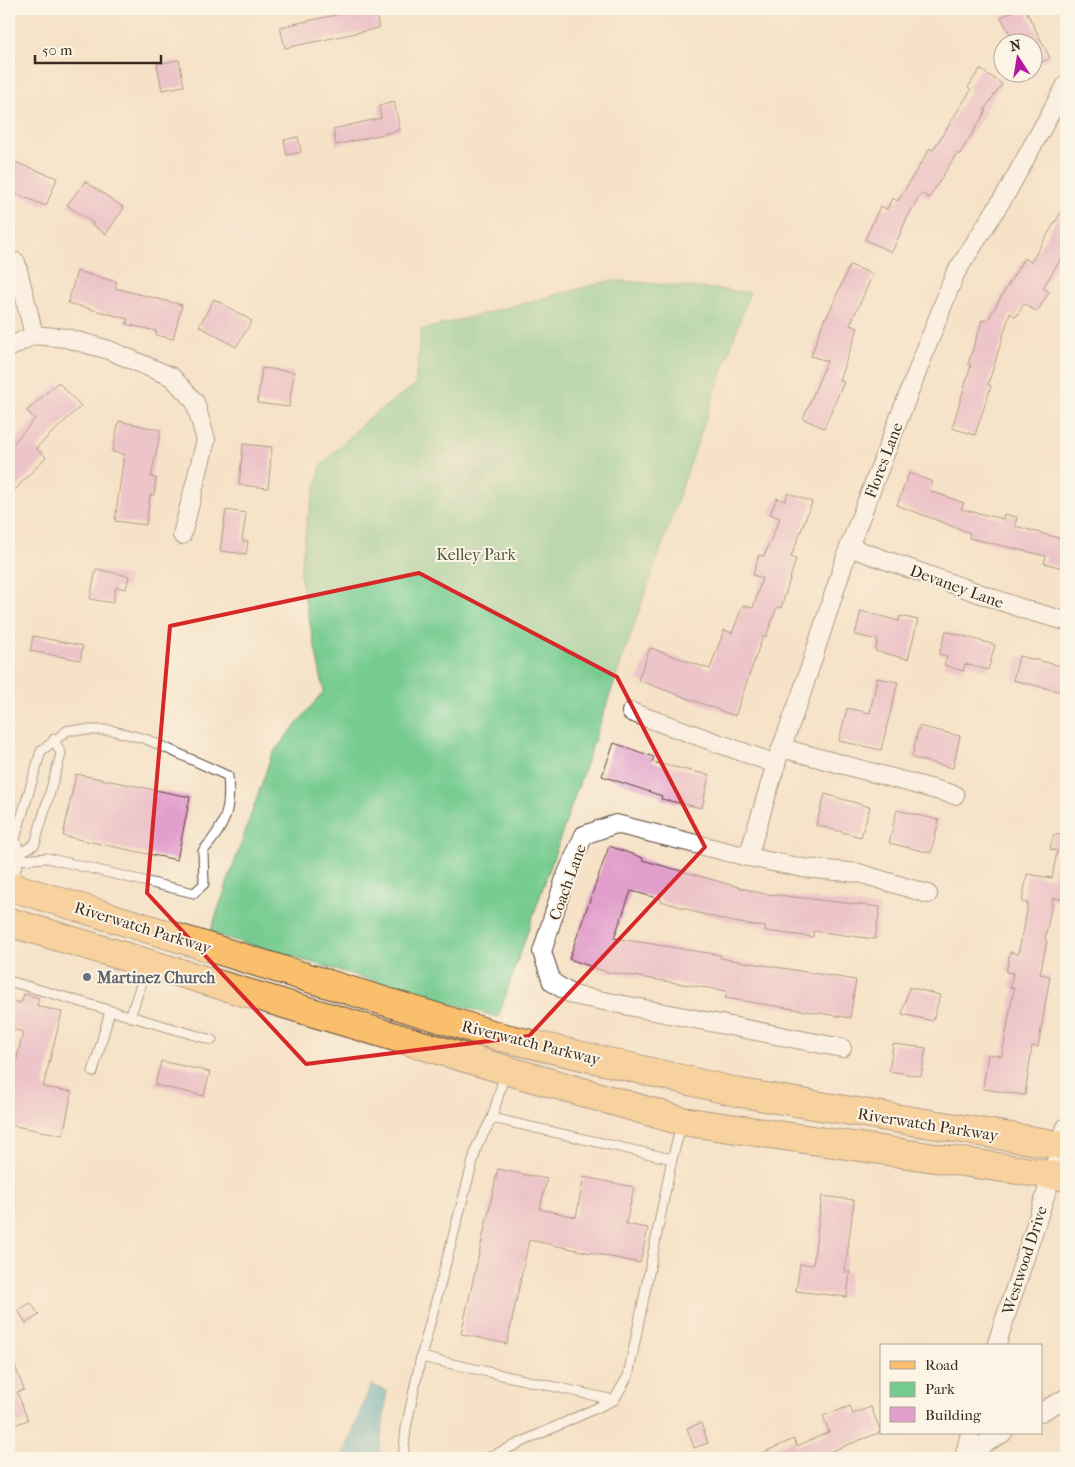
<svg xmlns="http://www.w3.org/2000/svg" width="1075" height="1467" viewBox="0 0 1075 1467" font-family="'IM FELL French Canon',serif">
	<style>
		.green { fill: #74cb90; stroke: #587a57 }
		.water { fill: #3fabbe; stroke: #3d6a6e }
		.building { fill: #e29fcc }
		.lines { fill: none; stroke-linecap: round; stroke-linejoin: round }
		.service-casing { stroke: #574637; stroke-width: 11 }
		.minor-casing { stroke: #574637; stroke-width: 20 }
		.primary-casing { stroke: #574637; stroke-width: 30 }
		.service { stroke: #fff; stroke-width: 9 }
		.minor { stroke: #fff; stroke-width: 18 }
		.primary { stroke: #f9bf6d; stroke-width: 28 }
		.marked { fill: none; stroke: #d62828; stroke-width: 4; stroke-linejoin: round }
		.worship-dot { fill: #6b7280; stroke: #fcf5e5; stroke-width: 2 }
		.labels { text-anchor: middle; stroke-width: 4; stroke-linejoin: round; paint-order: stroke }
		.street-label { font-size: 16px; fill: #3b2a1e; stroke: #fcf5e5 }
		.park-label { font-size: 16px; fill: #4c5a40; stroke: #fcf5e5 }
		.worship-label { font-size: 16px; font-weight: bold; fill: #5b616d; stroke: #fcf5e5; text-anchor: start }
	</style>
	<rect width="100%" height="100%" fill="#fcf5e5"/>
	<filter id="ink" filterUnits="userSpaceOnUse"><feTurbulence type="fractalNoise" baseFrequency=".02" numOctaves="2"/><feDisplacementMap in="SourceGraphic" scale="10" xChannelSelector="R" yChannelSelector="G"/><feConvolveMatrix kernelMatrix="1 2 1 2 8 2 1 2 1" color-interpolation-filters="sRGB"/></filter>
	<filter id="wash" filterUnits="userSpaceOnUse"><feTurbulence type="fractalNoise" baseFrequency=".0096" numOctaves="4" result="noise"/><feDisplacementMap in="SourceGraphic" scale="20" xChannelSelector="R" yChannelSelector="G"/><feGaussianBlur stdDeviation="1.12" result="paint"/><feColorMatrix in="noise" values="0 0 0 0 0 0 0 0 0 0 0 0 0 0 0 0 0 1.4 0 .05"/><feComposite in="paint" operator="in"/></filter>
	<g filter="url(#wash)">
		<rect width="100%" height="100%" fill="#f5e2c7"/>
		<polygon class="green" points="612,280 750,292 498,1017 210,933 272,754 324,691 300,575 307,519 321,466 366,420 415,385 421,330"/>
		<polygon class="water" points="371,1384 387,1391 379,1458 342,1458"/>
		<g id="blocks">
			<g class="building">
				<polygon points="363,9 375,9 379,28 285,48 280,27"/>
				<polygon points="1018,9 1025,9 1050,58 1032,67 1032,42 1014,42 1001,17"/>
				<polygon points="179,60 184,86 162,90 157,64"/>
				<polygon points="980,69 1002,84 984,110 986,111 959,155 957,153 929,198 921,193 907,218 892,252 865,240 880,206 887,209 892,198 898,201 930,148 933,150 971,90 968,87"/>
				<polygon points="394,102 400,130 336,145 333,129 381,118 379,106"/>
				<polygon points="298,137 301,152 287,155 284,140"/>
				<polygon points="12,161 57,178 46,206 9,191 9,168"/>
				<polygon points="85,181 124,208 106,234 92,225 93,223 67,205"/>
				<polygon points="1066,204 1066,250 1043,288 1049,292 1037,312 1024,304 1016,317 1010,313 988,385 991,386 975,435 952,428 971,365 968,364 982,320 987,321 1024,258 1031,262"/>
				<polygon points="850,265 873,274 850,325 858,328 839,380 844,382 824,428 803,419 827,361 811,356 825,317 827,317"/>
				<polygon points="77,271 117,282 115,288 182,305 173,339 156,335 156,331 126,324 128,319 68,303"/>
				<polygon points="214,299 252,321 236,347 199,326"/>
				<polygon points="262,368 294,372 289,407 257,403"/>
				<polygon points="58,382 81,406 36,448 46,457 9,496 9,448 35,419 27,411"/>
				<polygon points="119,421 161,430 151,477 156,478 154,495 150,495 146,525 115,521 124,454 112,452"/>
				<polygon points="243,444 272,447 268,488 239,485"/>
				<polygon points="909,473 933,482 930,491 964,503 961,509 1003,519 1004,514 1017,517 1015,526 1066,540 1066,569 1044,563 1046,556 969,538 970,533 897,505"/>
				<polygon points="788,493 812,502 791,557 796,559 781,608 777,607 766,637 763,636 735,716 638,680 650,648 710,669 724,630 732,633 743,605 753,608 762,578 753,575 759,555 764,556 780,518 770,514 777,498 785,501"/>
				<polygon points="226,510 246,513 242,541 248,541 246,554 220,551"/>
				<polygon points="96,569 129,576 126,589 116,587 113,603 90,599"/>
				<polygon points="861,611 899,621 900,616 918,620 908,659 875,651 878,640 855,635"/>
				<polygon points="946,631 995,645 988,670 965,664 963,671 944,665 947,656 939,654"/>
				<polygon points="33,636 83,646 80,660 30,651"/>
				<polygon points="1019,656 1066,667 1066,693 1013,680"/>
				<polygon points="877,678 898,682 881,750 839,741 847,708 870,713"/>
				<polygon points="919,726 960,736 953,768 912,758"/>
				<polygon points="614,743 654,757 652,762 709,775 702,808 661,799 662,796 602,776"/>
				<polygon points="76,774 190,797 177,860 63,836"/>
				<polygon points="825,794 870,807 861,837 816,825"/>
				<polygon points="897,810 939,820 931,853 889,843"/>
				<polygon points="1054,834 1066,836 1066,900 1053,898 1045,940 1047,941 1040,974 1050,976 1038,1047 1032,1046 1025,1095 983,1089 988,1054 1002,1056 1014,988 1010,987 1013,973 1006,972 1010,952 1018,954 1025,923 1028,903 1022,902 1027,874 1052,878 1057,851 1050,849"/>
				<polygon points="609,846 643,858 642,860 760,893 880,907 875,939 813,931 813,937 765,931 766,927 733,922 690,911 691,910 661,901 661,899 631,891 614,938 721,955 720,958 856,980 850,1018 725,998 727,991 607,972 569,959"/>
				<polygon points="909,987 940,995 933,1021 902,1014"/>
				<polygon points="24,994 39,998 37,1006 62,1012 43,1087 72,1092 63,1135 9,1125 9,1080 12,1080 23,1032 9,1028 9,1000 21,1003"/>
				<polygon points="893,1044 926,1048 921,1076 889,1071"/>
				<polygon points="161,1061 210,1072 204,1096 155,1085"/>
				<polygon points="498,1169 547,1179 540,1209 576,1217 584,1177 634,1187 626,1224 648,1228 640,1263 529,1240 507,1344 461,1334"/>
				<polygon points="822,1196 854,1200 845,1272 850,1272 847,1297 796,1291 800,1264 813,1265"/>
				<polygon points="31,1303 39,1315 26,1323 18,1310"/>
				<polygon points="10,1352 24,1390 17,1392 28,1420 9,1427 9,1353"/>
				<polygon points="850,1406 853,1414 871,1407 881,1432 824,1454 826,1458 751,1458 794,1439 797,1446 829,1432 823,1416"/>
				<polygon points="701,1423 708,1443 694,1448 687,1428"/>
			</g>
		</g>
	</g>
	<g filter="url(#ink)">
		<use href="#blocks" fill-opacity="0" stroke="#574637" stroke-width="1"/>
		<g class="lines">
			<g class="service-casing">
				<g id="service">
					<path d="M18 860 47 858 194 893 204 884 203 851C226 825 231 810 228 776L146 739 110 730H68L41 751 15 839 20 853 35 844 61 754 54 739"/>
					<polyline points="11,884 20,856"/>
					<polyline points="9,981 212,1040"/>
					<polyline points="130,1017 147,967"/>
					<polyline points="93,1072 110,1011"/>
					<polyline points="492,1118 672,1159"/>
					<polyline points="421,1357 614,1400"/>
					<polyline points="403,1458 406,1428 421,1357 477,1146 492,1118 505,1073"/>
					<polyline points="487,1458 614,1400 628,1376 672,1159 682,1123"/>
				</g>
			</g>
			<g class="minor-casing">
				<g id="minor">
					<polyline points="16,262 34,335"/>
					<polyline points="9,348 33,335 66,338 109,350 172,377 195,402 206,440 182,535"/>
					<polyline points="849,547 1026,610 1066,621"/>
					<polyline points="631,712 776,764"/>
					<polyline points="782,748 955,795"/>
					<polyline points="748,857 779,754 800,698 849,547 955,274 1007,192 1066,85"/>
					<polyline points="842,1048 573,995 552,982 542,952 565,878 584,835 616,824 748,857 803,868 859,873 928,894"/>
					<polyline points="996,1346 1052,1175 1066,1127"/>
					<polyline points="1041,1412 1066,1398"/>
					<polyline points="965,1455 1003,1433"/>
					<polyline points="964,1458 970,1433"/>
				</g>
			</g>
			<g class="primary-casing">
				<g id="primary">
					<polyline points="9,886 501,1037 741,1093 1066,1146"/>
					<polyline points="9,922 506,1070 682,1121 1066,1177"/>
				</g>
			</g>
			<use href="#service" class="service"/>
			<use href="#minor" class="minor"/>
			<use href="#primary" class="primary"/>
		</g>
	</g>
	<path d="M0 0H1075V1467H0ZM419 573 617 677 705 847 529 1036 306 1064 147 893 170 626Z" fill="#f5e2c7" fill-opacity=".55" fill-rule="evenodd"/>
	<path class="marked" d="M419 573 617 677 705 847 529 1036 306 1064 147 893 170 626Z"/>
	<circle class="worship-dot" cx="87" cy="977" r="5"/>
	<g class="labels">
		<g class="street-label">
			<text transform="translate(883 460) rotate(-69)" y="6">Flores Lane</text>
			<text transform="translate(957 586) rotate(20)" y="6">Devaney Lane</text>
			<text transform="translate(567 882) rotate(-70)" y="6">Coach Lane</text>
			<text transform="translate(143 927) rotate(17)" y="6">Riverwatch Parkway</text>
			<text transform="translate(531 1042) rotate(14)" y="6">Riverwatch Parkway</text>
			<text transform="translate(928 1124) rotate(9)" y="6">Riverwatch Parkway</text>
			<text transform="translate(1024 1260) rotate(-72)" y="6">Westwood Drive</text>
		</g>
		<g class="park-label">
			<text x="476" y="560">Kelley Park</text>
		</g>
		<g class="worship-label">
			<text x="97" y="983">Martinez Church</text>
		</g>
	</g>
	<rect width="1075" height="1467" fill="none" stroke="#fcf5e5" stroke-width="30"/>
	<rect x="880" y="1344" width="162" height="90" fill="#fcf5e5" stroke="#afa495"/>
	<rect x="890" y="1361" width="25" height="8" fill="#f9bf6d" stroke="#afa495"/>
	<text x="925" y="1370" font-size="15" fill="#3b2a1e">Road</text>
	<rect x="890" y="1382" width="25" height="15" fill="#74cb90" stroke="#afa495"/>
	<text x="925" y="1394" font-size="15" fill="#3b2a1e">Park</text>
	<rect x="890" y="1407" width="25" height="15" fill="#e29fcc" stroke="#afa495"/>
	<text x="925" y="1420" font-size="15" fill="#3b2a1e">Building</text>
	<g transform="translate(1018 58) rotate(348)"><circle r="24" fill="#fcf5e5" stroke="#afa495"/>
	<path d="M0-4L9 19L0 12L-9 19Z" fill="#b5179e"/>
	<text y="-8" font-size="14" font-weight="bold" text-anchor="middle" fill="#3b2a1e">N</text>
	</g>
	<path d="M35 55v8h126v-8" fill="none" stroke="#3b2a1e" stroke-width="2.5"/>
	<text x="42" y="55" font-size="15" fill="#3b2a1e" stroke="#fcf5e5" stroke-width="4" paint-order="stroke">50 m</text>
</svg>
